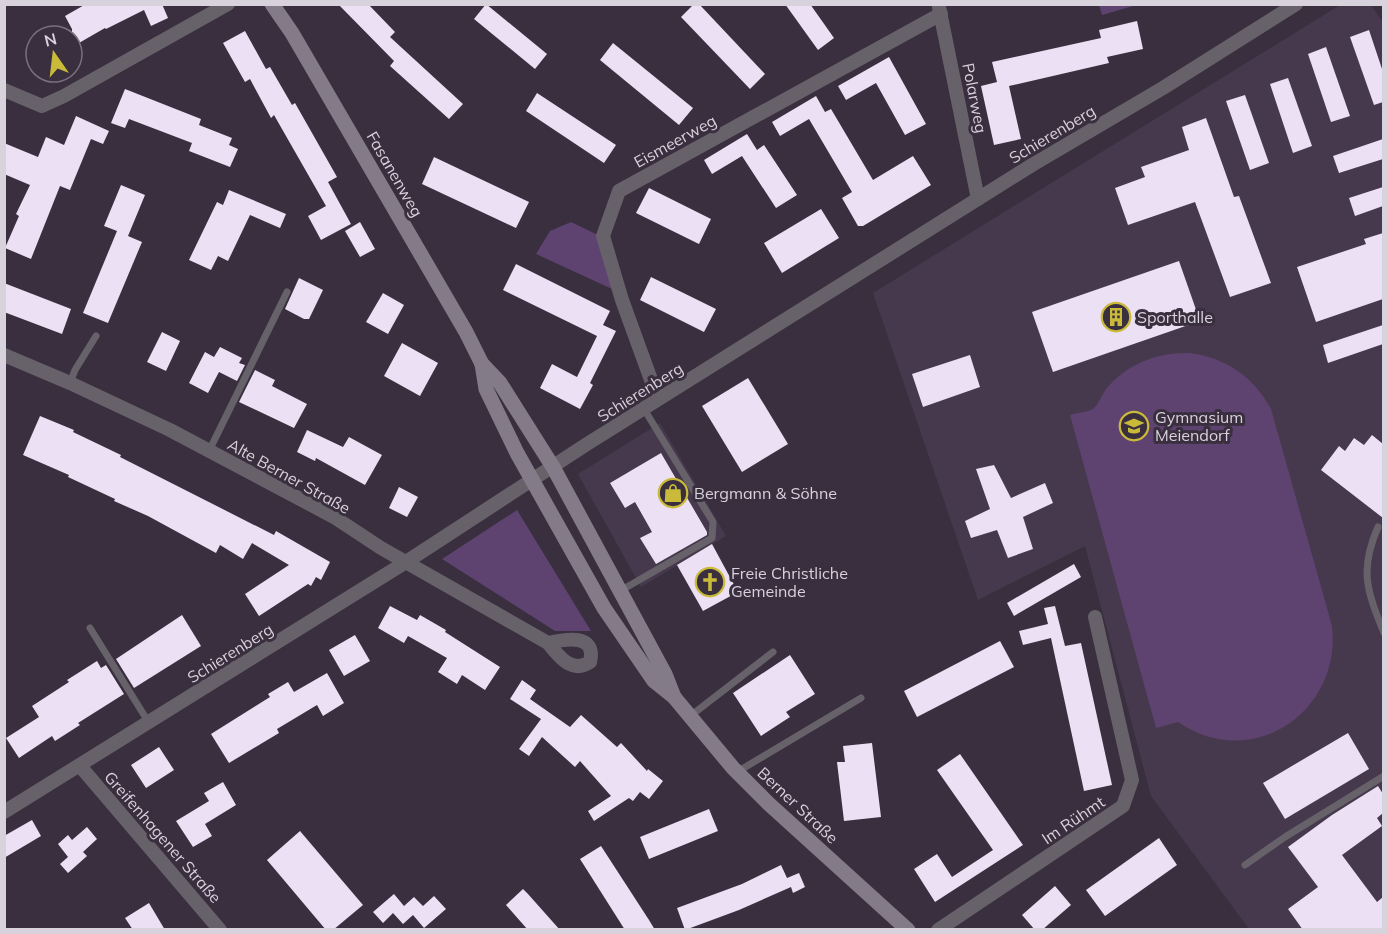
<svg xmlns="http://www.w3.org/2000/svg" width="1388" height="934" viewBox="0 0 1388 934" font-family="Mulish,sans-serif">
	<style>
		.built { fill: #46394e }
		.green { fill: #5e426f }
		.building { fill: #ece0f4 }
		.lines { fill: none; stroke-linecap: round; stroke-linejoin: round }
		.service { stroke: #67626a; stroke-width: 7 }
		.minor { stroke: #67626a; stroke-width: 14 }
		.secondary { stroke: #837c88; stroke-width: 15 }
		.labels { text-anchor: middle; stroke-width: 6; stroke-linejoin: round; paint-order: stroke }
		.street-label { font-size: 16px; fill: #d8d2dc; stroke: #392f3f }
		.poi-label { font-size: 16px; fill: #d8d2dc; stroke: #392f3f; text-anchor: start }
	</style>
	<rect width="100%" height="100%" fill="#392f3f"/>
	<g class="built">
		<polygon points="1340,5 1371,5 1384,24 1383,929 1249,929 1151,796 1085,546 978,600 873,293"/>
		<polygon points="660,423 726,536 641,587 578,474"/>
	</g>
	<g class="green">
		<polygon points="1140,4 1102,15 1099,5 1099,4"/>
		<polygon points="571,222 598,235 612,289 536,254 550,231"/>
		<path d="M1190 353C1226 358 1254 377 1271 409L1332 626C1342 712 1252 773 1178 722L1156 728 1070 415C1076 413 1087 412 1093 409 1098 405 1102 395 1106 389 1127 364 1157 352 1190 353Z"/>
		<polygon points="517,510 591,631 555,631 442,559"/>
	</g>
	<g class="building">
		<polygon points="86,4 162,4 168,18 151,26 144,10 106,29 105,28 72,47 72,29 65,16"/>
		<polygon points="338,4 368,4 395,32 390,37 463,104 449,119 390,66 394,61"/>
		<polygon points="486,4 547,54 535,69 474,19"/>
		<polygon points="694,4 699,4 765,74 750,89 681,17"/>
		<polygon points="785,4 810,4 834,38 818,50"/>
		<polygon points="1137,21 1143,49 1107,57 1109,63 1009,86 1021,139 994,145 981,86 997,82 992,62 1101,38 1099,30"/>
		<polygon points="1369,30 1383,72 1383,102 1374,105 1350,37"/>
		<polygon points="245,31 266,69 270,67 292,105 295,103 337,177 328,182 351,224 321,240 308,216 326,206 274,115 271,118 250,79 245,82 223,43"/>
		<polygon points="613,43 693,108 679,125 600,60"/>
		<polygon points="1326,47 1350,116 1331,122 1308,54"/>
		<polygon points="889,57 926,124 905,135 876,83 846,100 838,86"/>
		<polygon points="1288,78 1312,146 1293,153 1270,84"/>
		<polygon points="125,89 201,119 199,125 232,138 229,145 238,149 230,167 189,151 192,143 129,119 125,128 111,123"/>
		<polygon points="537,93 616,145 604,163 526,111"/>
		<polygon points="1245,95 1269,163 1250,170 1226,101"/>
		<polygon points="816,96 825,112 831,109 873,180 913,156 931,185 863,226 858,226 842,198 852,192 809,119 780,136 772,122"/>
		<polygon points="76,116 109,131 103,144 91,139 70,190 60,186 31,259 5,248 19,216 16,214 30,185 4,174 4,143 38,157 46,137 64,145"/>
		<polygon points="1206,118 1234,197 1239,196 1271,283 1230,297 1195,202 1128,225 1115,188 1145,177 1141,167 1189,150 1182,127"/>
		<polygon points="747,134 757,150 764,145 797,195 776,208 742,156 712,174 704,160"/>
		<polygon points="1383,139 1383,159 1339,173 1333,156"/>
		<polygon points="434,157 529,202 516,228 422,184"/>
		<polygon points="121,185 145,195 128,236 142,242 108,323 83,313 117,231 104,226"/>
		<polygon points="1383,187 1383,206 1355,216 1349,198"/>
		<polygon points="649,188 711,219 699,244 636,213"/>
		<polygon points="229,190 286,214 280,228 250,215 228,261 218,256 211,270 189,260 217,202 223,205"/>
		<polygon points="821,209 839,238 782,273 764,243"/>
		<polygon points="360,222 375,249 360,257 345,231"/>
		<polygon points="1383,233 1383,299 1316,322 1297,267 1366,244 1364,239"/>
		<polygon points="1179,261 1200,321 1053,372 1032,312"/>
		<polygon points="516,264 610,311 603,325 616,331 590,383 593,385 580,409 540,388 552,364 577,377 597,336 503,290"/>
		<polygon points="651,277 716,309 704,332 640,300"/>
		<polygon points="299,278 323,290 309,319 304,319 285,309"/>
		<polygon points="4,283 71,309 62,334 4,312"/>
		<polygon points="383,293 404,305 388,334 366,322"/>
		<polygon points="1383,325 1383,344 1328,363 1323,345"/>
		<polygon points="162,332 180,341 166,371 147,362"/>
		<polygon points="402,343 438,363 420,396 384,376"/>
		<polygon points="220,347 242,358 239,363 245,365 237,381 219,372 208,393 189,383 205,352 214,357"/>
		<polygon points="970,355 980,387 923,407 912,374"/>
		<polygon points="255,370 275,380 272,386 307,404 294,428 239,402"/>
		<polygon points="748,378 788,444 742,472 702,406"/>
		<polygon points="40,416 74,430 73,432 121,455 120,457 274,535 276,531 330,562 321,580 316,577 311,586 308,584 259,616 245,594 289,565 252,543 243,559 220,545 216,553 148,516 114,501 115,499 68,477 69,475 23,455"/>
		<polygon points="307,430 343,447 349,437 382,455 365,485 316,458 315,461 297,452"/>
		<polygon points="1372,435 1383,444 1383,518 1321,470 1339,446 1345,451 1354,438 1364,445"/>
		<polygon points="661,453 707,532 707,535 656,564 640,538 652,532 635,502 625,508 610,483"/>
		<polygon points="994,465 1011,498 1045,483 1053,503 1023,517 1033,549 1008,558 997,530 971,538 965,521 990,509 976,469"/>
		<polygon points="399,487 418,497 407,517 389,508"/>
		<polygon points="712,544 738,592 703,611 677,565"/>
		<polygon points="1074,564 1081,577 1014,616 1007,603"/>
		<polygon points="390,606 417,620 420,615 446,630 445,632 500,667 485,690 462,675 457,684 438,672 447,658 408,636 404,643 378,628"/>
		<polygon points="1055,606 1065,646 1081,643 1112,785 1084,791 1051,638 1023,645 1019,631 1048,624 1044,608"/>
		<polygon points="182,615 201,646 134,688 116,659"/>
		<polygon points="355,635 370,661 344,676 329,650"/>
		<polygon points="1000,641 1014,667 917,717 904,691"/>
		<polygon points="790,655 815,694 786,712 790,717 761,736 733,693"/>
		<polygon points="97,661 101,668 106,665 124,694 78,723 80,725 55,741 52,736 19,758 6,738 39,717 32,706 69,682 67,680"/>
		<polygon points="327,673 344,703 323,716 317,705 277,729 279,733 229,763 211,734 270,697 268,694 288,682 294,692"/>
		<polygon points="522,680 536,690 530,699 570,727 581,715 617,747 621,743 647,771 648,769 663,781 649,799 640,792 633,801 629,798 594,821 588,811 611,796 580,761 575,767 542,737 529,756 519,749 541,719 510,699"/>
		<polygon points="1348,733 1369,769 1285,819 1263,783"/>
		<polygon points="872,743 881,817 844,821 837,762 845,762 843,746"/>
		<polygon points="159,747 174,770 146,788 131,765"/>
		<polygon points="960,754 1023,845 935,902 914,869 937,854 952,877 993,850 937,770"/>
		<polygon points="223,782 236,805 205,824 212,836 193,847 176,821 209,801 204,793"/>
		<polygon points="1378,786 1383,794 1383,813 1377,818 1382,826 1342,855 1377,902 1383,897 1383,930 1303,930 1288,909 1318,887 1288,847 1332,815"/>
		<polygon points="709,809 718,831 649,859 640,837"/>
		<polygon points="32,820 41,836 4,858 4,836"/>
		<polygon points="87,827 97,839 83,852 87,856 68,873 60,864 68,857 58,844 68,835 72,840"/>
		<polygon points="300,831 363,905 333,930 326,930 267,860"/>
		<polygon points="1159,838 1177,865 1105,916 1086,890"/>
		<polygon points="601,846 649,920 655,930 625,930 580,859"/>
		<polygon points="781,865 787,878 799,873 805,887 793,893 791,887 739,910 685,930 677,908 742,884"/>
		<polygon points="1055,886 1071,905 1042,930 1035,930 1022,915"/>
		<polygon points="523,889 528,894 560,930 528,930 506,905"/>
		<polygon points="394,894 404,906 414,897 423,906 434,896 446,909 424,928 413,915 403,924 393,913 383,923 373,912"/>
		<polygon points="149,903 165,930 133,930 125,918"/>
	</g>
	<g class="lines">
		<g class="service">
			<polyline points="70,383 75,370 96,336"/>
			<polyline points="209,451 287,292"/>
			<path d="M1378 527C1359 570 1367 591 1384 633"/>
			<polyline points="620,591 712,538 713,522 644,409"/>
			<polyline points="90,628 149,723"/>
			<polyline points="689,717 773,652"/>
			<polyline points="737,772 861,698"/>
			<polyline points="1245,865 1285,837 1384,776"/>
		</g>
		<g class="minor">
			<polyline points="939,7 978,199"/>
			<polyline points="4,90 42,106 64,96 228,4"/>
			<path d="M4 355 70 383 170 430 334 517 381 548 548 643C559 657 572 674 590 662 597 633 565 639 548 643"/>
			<polyline points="658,399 622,300 603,236 619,191 941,14"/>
			<polyline points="80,766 220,930"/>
			<polyline points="4,812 406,562 587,444 1032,165 1163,88 1296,4"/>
			<polyline points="938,930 1123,806 1132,780 1095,617"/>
		</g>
		<g class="secondary">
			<polyline points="272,4 292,33 466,332 482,364 500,383 553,467 665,674 674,697"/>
			<polyline points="482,364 486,389 517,453 604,608 654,681 674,697 733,768 769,804 908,930"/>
		</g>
	</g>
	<defs>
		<g id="building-ring" transform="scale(1.5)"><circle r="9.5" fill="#392f3f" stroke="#caba3a" stroke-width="1.5"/><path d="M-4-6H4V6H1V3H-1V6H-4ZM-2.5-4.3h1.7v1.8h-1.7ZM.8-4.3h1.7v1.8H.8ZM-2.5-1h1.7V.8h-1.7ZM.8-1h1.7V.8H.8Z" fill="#caba3a"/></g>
		<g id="school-ring" transform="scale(1.5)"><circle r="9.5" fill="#392f3f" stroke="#caba3a" stroke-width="1.5"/><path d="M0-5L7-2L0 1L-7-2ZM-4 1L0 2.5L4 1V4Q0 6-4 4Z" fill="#caba3a"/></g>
		<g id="shop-ring" transform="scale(1.5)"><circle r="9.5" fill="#392f3f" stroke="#caba3a" stroke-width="1.5"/><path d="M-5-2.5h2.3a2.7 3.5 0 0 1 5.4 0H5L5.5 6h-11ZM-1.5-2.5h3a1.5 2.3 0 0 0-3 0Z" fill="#caba3a"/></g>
		<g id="church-ring" transform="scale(1.5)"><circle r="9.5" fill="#392f3f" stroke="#caba3a" stroke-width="1.5"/><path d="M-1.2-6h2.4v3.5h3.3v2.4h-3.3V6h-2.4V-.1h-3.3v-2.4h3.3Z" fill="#caba3a"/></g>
	</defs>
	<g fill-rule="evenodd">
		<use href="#building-ring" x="1116" y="317"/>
		<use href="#school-ring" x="1134" y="426"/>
		<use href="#shop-ring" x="673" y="493"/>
		<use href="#church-ring" x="710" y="582"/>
	</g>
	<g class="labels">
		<g class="street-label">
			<text transform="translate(975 98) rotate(79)" y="6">Polarweg</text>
			<text transform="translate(1052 134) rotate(-31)" y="6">Schierenberg</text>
			<text transform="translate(675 141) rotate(-29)" y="6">Eismeerweg</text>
			<text transform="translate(395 174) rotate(60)" y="6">Fasanenweg</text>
			<text transform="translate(640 392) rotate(-32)" y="6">Schierenberg</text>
			<text transform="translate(289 476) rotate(29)" y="6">Alte Berner Straße</text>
			<text transform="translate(230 653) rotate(-32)" y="6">Schierenberg</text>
			<text transform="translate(798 805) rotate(43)" y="6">Berner Straße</text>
			<text transform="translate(1073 820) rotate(-34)" y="6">Im Rühmt</text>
			<text transform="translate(163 837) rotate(49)" y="6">Greifenhagener Straße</text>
		</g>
		<g class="poi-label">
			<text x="1137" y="323">Sporthalle</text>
			<text x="1155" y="423">Gymnasium<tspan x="1155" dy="18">Meiendorf</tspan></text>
			<text x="694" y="499">Bergmann &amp; Söhne</text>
			<text x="731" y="579">Freie Christliche<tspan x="731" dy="18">Gemeinde</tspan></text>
		</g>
	</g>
	<rect width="1388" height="934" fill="none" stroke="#d8d2dc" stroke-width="12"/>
	<g transform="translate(54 54) rotate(346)"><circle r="28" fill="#392f3f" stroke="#79707e" stroke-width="1.5"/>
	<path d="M0-4.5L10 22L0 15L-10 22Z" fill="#caba3a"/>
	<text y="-9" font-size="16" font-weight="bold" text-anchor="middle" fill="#d8d2dc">N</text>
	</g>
</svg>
